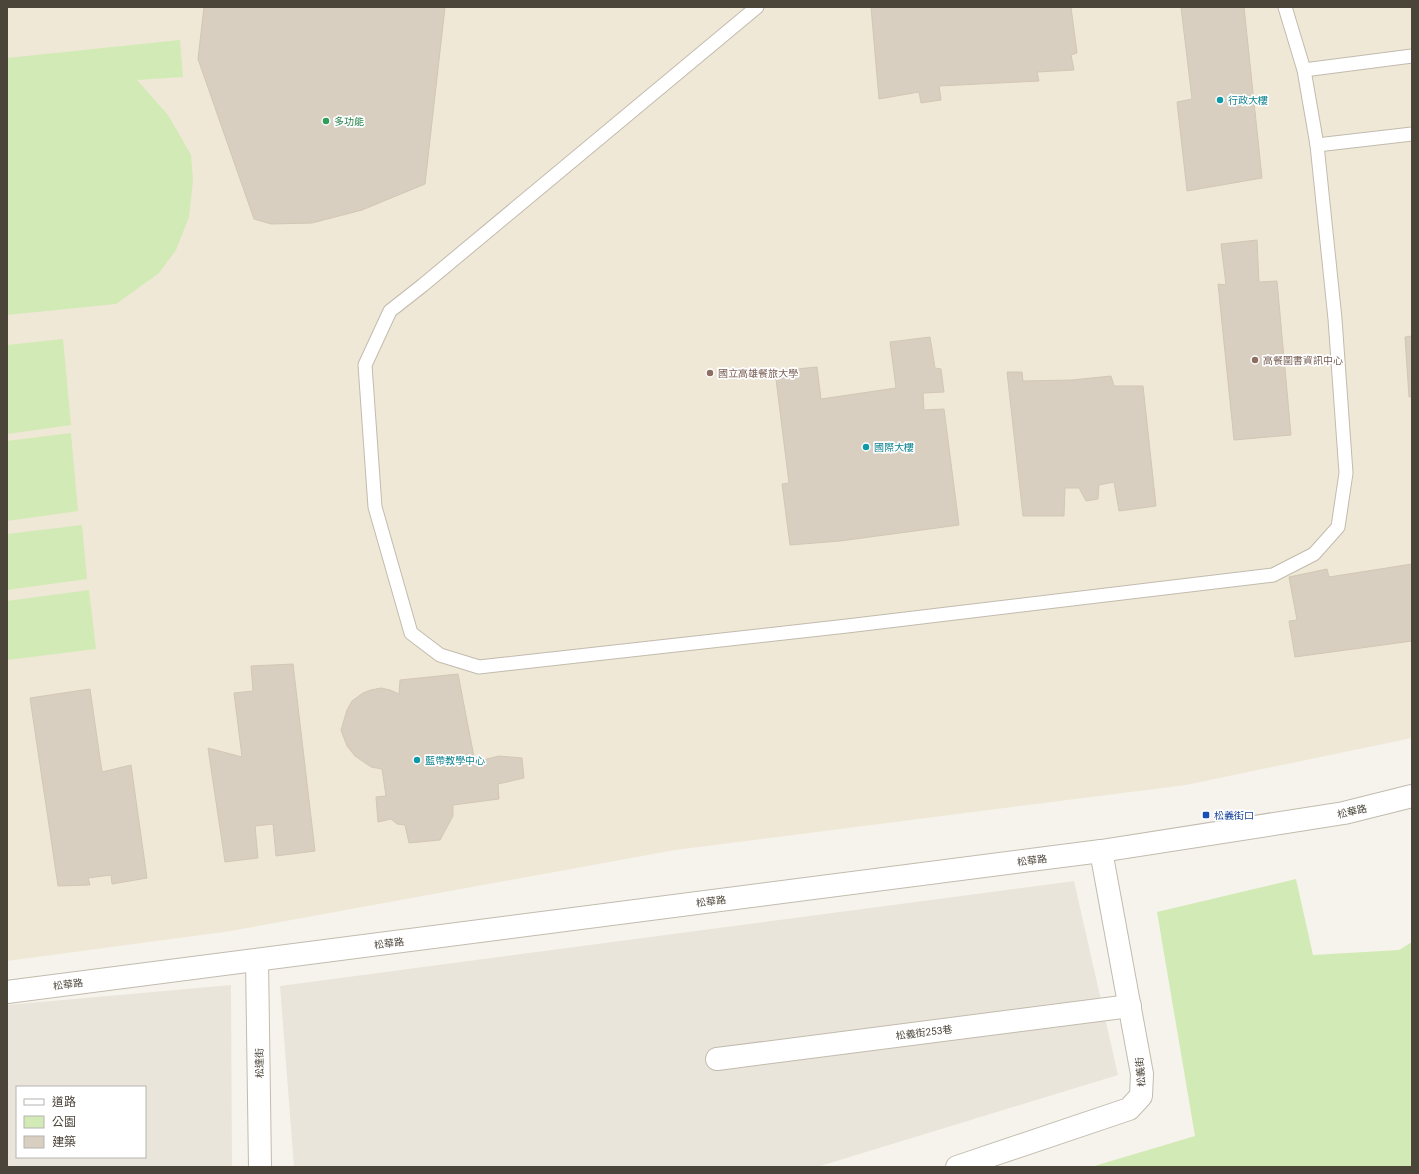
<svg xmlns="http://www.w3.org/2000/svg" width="1419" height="1174" viewBox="0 0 1419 1174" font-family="Roboto,'Noto Sans TC',sans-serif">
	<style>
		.residential { fill: #eae5da; fill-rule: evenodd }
		.education { fill: #efe8d6 }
		.green { fill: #d2eab5 }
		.building { fill: #d8cfc1; stroke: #d3c7b4 }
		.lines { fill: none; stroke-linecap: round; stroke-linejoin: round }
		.service-casing { stroke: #c2bbae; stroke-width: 15 }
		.minor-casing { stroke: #c2bbae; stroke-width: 24 }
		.service { stroke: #fff; stroke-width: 13 }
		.minor { stroke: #fff; stroke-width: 22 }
		.culture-dot { fill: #0f9aa8; stroke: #fff; stroke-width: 1.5 }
		.leisure-dot { fill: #2e9e5b; stroke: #fff; stroke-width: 1.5 }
		.education-dot { fill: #8d6e63; stroke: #fff; stroke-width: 1.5 }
		.transit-dot { fill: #1a4fb4; stroke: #fff; stroke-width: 1.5 }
		.labels { text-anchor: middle; stroke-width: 3.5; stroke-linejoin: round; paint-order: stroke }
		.culture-label { font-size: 10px; fill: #0d838f; stroke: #fff; text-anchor: start }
		.leisure-label { font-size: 10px; fill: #27864d; stroke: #fff; text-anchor: start }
		.education-label { font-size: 10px; fill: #785e54; stroke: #fff; text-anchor: start }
		.street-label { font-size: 10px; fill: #4b4439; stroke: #fff }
		.transit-label { font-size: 10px; fill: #164399; stroke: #fff; text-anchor: start }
	</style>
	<rect width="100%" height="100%" fill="#f6f3ec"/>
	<g class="residential">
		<polygon points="1074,881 1118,1075 817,1167 294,1167 280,986"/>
		<path d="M231 985 232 1167H7V1005ZM17 1087H145V1157H17Z"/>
	</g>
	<polygon class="education" points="7,7 1412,7 1412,738 1186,785 675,850 231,931 7,961"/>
	<g class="green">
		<polygon points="180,40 183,77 137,80 168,115 191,155 193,180 189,217 176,250 159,273 116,304 7,315 7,58"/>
		<polygon points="63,339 71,425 7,434 7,345"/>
		<polygon points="71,433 78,511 7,521 7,441"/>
		<polygon points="82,525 87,579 7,590 7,534"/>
		<polygon points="89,590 96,649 7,660 7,601"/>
		<polygon points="1296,879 1313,955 1399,950 1412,942 1412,1167 1091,1167 1195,1136 1157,912"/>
	</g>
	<g class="building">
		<polygon points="204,7 445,7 425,184 362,210 312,223 271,224 254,219 198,59"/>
		<polygon points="871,7 1071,7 1077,53 1071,55 1074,70 1037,72 1039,81 939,86 941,100 921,103 919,92 879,99"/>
		<polygon points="1181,7 1244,7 1262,178 1187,191 1177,102 1192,99"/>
		<polygon points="1257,240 1259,282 1277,281 1291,435 1234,440 1218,284 1226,285 1221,244"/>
		<polygon points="1412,336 1412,397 1409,397 1405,337"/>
		<polygon points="930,337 935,368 941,369 944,392 923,393 924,410 944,409 959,525 840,541 790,545 782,484 789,483 775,371 817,367 821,399 896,388 890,342"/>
		<polygon points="1007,372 1022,372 1023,381 1072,380 1111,376 1114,386 1143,386 1156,506 1119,511 1114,482 1099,485 1098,499 1086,501 1079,488 1065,488 1064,516 1023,516"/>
		<polygon points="1412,564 1412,641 1295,657 1289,621 1297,620 1289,577 1327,569 1329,577"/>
		<polygon points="293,664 315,851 276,856 273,824 255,826 258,858 225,862 208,748 242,757 234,693 253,691 251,666"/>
		<polygon points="458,674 475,762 499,756 522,758 524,778 498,784 499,799 453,805 453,816 440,840 409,843 405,825 397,824 391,819 378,822 376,797 386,796 382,769 371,767 355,756 347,746 341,730 347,710 352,701 363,693 371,690 381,688 390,690 399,694 400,680"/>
		<polygon points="90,689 102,772 131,765 147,878 112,884 111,875 88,878 90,885 58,886 30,698"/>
	</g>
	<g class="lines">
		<g class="service-casing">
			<g id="service">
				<polyline points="757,7 423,285 390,311 365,365 375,507 411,633 440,655 479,667 847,626 1273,575 1314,554 1338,527 1346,473 1335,319 1317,145 1304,70 1285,7"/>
				<polyline points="1304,70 1412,56"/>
				<polyline points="1317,145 1412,134"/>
			</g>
		</g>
		<g class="minor-casing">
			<g id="minor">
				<polyline points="257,960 260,1167"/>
				<polyline points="7,992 1101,851 1344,813 1412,796"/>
				<polyline points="717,1059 1130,1006"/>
				<polyline points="957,1167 1129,1109 1141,1096 1142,1074 1101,851"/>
			</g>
		</g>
		<use href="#service" class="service"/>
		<use href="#minor" class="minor"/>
	</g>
	<g class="culture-dot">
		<circle cx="1220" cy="100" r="4"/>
		<circle cx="866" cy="447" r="4"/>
		<circle cx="417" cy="760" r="4"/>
	</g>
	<circle class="leisure-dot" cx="326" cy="121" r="4"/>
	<g class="education-dot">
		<circle cx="1255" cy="360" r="4"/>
		<circle cx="710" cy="373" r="4"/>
	</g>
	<rect class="transit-dot" x="1202" y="811" width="8" height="8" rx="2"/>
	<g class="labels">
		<g class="culture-label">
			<text x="1228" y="104">行政大樓</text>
			<text x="874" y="451">國際大樓</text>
			<text x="425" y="764">藍帶教學中心</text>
		</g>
		<g class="leisure-label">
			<text x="334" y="125">多功能</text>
		</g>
		<g class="education-label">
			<text x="1263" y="364">高餐圖書資訊中心</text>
			<text x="718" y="377">國立高雄餐旅大學</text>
		</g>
		<g class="street-label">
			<text transform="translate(1352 811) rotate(-13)" y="4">松華路</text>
			<text transform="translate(1032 860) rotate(-7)" y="4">松華路</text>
			<text transform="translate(711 901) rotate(-7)" y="4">松華路</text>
			<text transform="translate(389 943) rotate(-7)" y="4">松華路</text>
			<text transform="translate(68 984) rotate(-7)" y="4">松華路</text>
			<text transform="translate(924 1032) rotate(-7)" y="4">松義街253巷</text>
			<text transform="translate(259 1063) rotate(-91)" y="4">松達街</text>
			<text transform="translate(1140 1072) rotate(-95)" y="4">松義街</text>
		</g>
		<g class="transit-label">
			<text x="1214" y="819">松義街口</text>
		</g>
	</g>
	<rect width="1419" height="1174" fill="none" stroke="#4b4439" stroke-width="16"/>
	<rect x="16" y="1086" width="130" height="72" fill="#ffffff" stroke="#b7b4b0"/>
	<rect x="24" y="1099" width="20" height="6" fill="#ffffff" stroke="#b7b4b0"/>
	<text x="52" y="1106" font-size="12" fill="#4b4439">道路</text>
	<rect x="24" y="1116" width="20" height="12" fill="#d2eab5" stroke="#b7b4b0"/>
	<text x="52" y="1126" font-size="12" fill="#4b4439">公園</text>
	<rect x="24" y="1136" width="20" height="12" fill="#d8cfc1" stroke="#b7b4b0"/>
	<text x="52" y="1146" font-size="12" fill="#4b4439">建築</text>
</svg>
